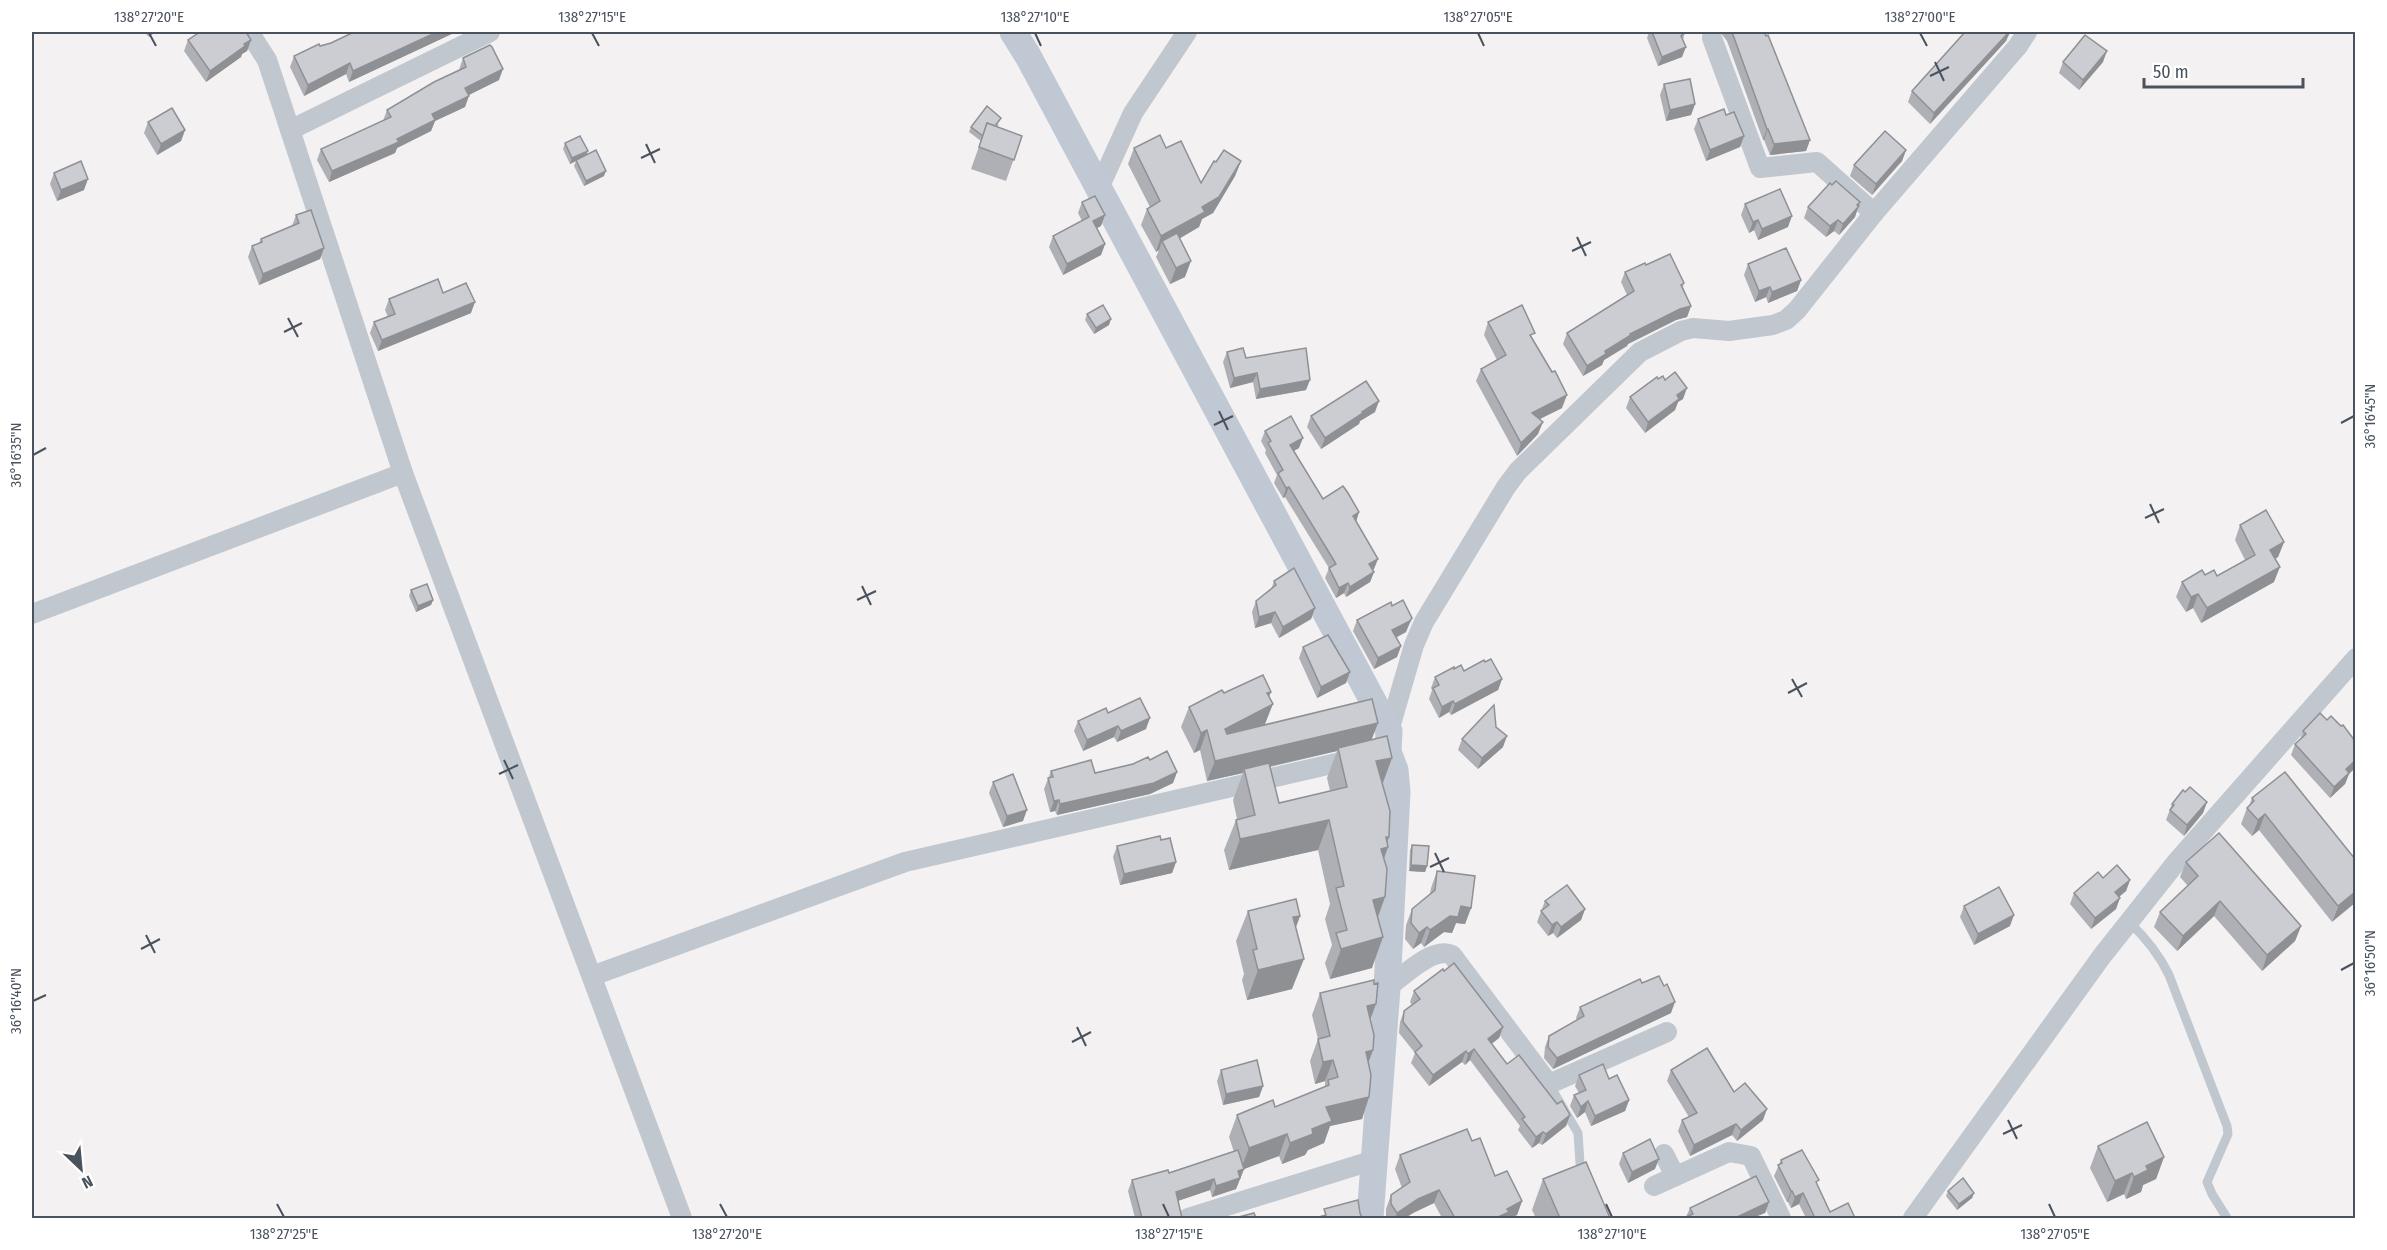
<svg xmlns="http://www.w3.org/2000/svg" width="2387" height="1250" viewBox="0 0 2387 1250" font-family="'Fira Sans Condensed',sans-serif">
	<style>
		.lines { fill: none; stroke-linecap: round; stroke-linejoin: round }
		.lane { stroke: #c0c7cf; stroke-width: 9 }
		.street { stroke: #c0c7cf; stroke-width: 20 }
		.secondary { stroke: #c0c8d3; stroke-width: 27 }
		.wall { fill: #afb0b5; fill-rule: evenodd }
		.shaded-wall { fill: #8e9094 }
		.building { fill: #cbcdd3; stroke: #8e9094; stroke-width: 1.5 }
		.ticks { fill: none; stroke: #4a525e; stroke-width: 2 }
		.neatline { fill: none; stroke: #4a525e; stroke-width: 2 }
		.ticks-label { font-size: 15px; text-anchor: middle; fill: #4a525e }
	</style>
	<rect width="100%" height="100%" fill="#f3f1f1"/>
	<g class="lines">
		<g class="lane">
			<path d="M2129 922C2146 938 2159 954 2169 975L2227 1126 2228 1134 2207 1182 2212 1194 2227 1218"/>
			<polyline points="1549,1084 1578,1133 1580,1163 1585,1175"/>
		</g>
		<g class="street">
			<polyline points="249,32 267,60 403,473 682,1218"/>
			<polyline points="1712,38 1760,168 1817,162 1874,213"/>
			<polyline points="290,130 490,32"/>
			<polyline points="1099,188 1133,113 1187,32"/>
			<polyline points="32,614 403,473"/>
			<polyline points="1389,731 1414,645 1424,622 1506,487 1518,471 1640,352 1681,331 1693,328 1729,331 1773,325 1786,320 1797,310 1874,213 2018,46 2027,32"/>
			<polyline points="592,976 905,862 1358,758"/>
			<path d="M1387 988C1403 976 1433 946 1452 955L1549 1084 1667 1032"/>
			<polyline points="1664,1154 1675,1176"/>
			<polyline points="1654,1186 1729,1152 1751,1156 1781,1218"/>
			<polyline points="1188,1218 1374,1160"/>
			<polyline points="1913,1218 2102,956 2178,860 2356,658"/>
		</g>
		<polyline class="secondary" points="1013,32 1028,56 1389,731 1388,752 1395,770 1397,792 1387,988 1370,1218"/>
	</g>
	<g class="wall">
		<polygon points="144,32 155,32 149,37"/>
		<polygon points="365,32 456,32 349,82 346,74 304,96 290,67 294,56 320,46"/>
		<polygon points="1649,32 1685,32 1683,40 1682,57 1658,66 1647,38"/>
		<polygon points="1720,32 1764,32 1810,140 1806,151 1770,155 1764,140 1763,140 1727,41"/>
		<polygon points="2010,32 2006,41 1930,124 1908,102 1912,91"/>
		<polygon points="188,40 251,40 247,51 242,54 241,57 206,82 184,51"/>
		<polygon points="463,58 499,80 468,95 465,107 435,121 431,131 397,148 395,153 329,182 317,160 321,149 383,121 387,110 459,70"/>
		<polygon points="2063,62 2103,62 2079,90 2059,73"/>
		<polygon points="1664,84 1695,104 1691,115 1666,121 1660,95"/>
		<polygon points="1726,115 1744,136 1740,147 1706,161 1694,129 1698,119"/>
		<polygon points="148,122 185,130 181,141 157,155 144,133"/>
		<polygon points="999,124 997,127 1022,136 1006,181 971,169 981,141 969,132 971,127"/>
		<polygon points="565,143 586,155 604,176 584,186 574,166 576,161 570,164 563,149"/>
		<polygon points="1134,148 1166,148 1201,183 1216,162 1241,161 1235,176 1213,213 1202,219 1199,227 1180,238 1185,277 1170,284 1156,257 1159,250 1156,252 1141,225 1147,209 1150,207 1128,164"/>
		<polygon points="1906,150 1902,161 1872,195 1850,176 1854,165"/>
		<polygon points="54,173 84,190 57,201 50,184"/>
		<polygon points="1082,202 1101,226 1096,228 1105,244 1101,255 1063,275 1049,247 1053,236 1082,221 1078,213"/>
		<polygon points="1745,204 1788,227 1758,240 1754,230 1749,233 1741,215"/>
		<polygon points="1858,205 1855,217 1839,235 1834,231 1826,237 1804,218 1808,207"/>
		<polygon points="296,215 324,248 320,259 259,285 248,257 252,246 259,243 261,239 292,226"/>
		<polygon points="1748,264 1801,280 1797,291 1768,303 1766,297 1755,302 1744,275"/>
		<polygon points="1646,265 1684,283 1683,287 1691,306 1687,317 1676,320 1628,344 1627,346 1604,360 1602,365 1583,376 1563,344 1567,333 1627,295 1621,282 1625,272"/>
		<polygon points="443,293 471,313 378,351 370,333 374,322 388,317 385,310 389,299"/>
		<polygon points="1087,314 1109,325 1094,334 1085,320"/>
		<polygon points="1488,322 1533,339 1562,408 1539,419 1538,434 1517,456 1476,381 1481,369 1497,360 1484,335"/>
		<polygon points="1227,352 1246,358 1306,390 1256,399 1253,382 1230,388 1223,362"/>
		<polygon points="1658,379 1665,380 1683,399 1678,402 1675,410 1645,433 1626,408 1630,397"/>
		<polygon points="1375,412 1360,421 1359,424 1321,449 1307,427 1311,416"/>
		<polygon points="1265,431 1299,448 1294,451 1323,499 1359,512 1356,521 1374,572 1370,582 1346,597 1344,593 1336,598 1325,578 1329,568 1285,497 1283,498 1274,483 1277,475 1265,453 1266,450 1261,441"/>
		<polygon points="2240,525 2284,542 2278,557 2275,559 2274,582 2201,623 2193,608 2186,612 2176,597 2182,582 2205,575 2217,576 2245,560 2235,540"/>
		<polygon points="1274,581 1315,608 1311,619 1279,638 1271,623 1255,628 1252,612 1256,601 1271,590"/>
		<polygon points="411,590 433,600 431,605 416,612 409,596"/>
		<polygon points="1357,620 1406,632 1396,638 1401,646 1397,657 1374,669 1353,631"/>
		<polygon points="1303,647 1346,683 1317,698 1299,658"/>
		<polygon points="1454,669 1502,679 1498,690 1451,715 1449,712 1439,718 1429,699 1432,690 1431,688 1435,677"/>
		<path d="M1271 692 1269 696 1265 724 1264 725 1372 740 1392 758 1382 784 1388 847 1384 858 1385 897 1378 918 1372 968 1330 979 1325 963 1332 945 1325 919 1330 904 1318 850 1229 870 1224 850 1236 820 1237 819 1233 800 1243 773 1207 781 1200 750 1194 753 1181 727 1189 707 1224 693ZM1337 751 1327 778 1330 791 1279 803 1270 767Z"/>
		<polygon points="1108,713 1146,729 1117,742 1114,737 1083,751 1074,731 1078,721"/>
		<polygon points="2303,731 2349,774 2345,784 2330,798 2291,755 2295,744 2300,740"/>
		<polygon points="1462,739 1503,747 1478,769 1458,750"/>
		<polygon points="1150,760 1177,772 1173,783 1150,794 1057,815 1055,811 1050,812 1044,789 1051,771 1095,773"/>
		<polygon points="993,782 1023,821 1003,827 989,793"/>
		<polygon points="2252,798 2355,859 2332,922 2259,830 2252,836 2241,824 2247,808 2249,806"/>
		<polygon points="2207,802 2203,813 2184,836 2166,820 2172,804"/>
		<polygon points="1161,840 1176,862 1172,873 1120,885 1113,857 1117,846"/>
		<polygon points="1412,845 1427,866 1425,872 1409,871 1410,850"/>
		<polygon points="2186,862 2301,926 2295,941 2262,971 2214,916 2177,951 2154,927 2160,912 2188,886 2180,877"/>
		<polygon points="1437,871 1471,908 1465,924 1456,923 1452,933 1444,932 1424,947 1421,943 1413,949 1405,939 1406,925 1412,909 1430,894 1431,888"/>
		<polygon points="2103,878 2130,880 2126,891 2119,897 2116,909 2091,929 2070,904 2074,893"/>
		<polygon points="1545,901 1585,909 1581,920 1557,938 1553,933 1548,936 1537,922"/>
		<polygon points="1964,906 2010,926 1974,945 1960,917"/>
		<polygon points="1248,911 1300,916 1296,927 1292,989 1247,1000 1242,980 1244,974 1236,941"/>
		<polygon points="1642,983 1671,1013 1553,1069 1544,1058 1545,1047 1549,1036 1577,1020 1576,1018 1580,1007"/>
		<polygon points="1414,991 1503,1027 1499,1038 1491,1044 1507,1064 1570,1115 1566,1126 1542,1145 1539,1143 1532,1148 1518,1130 1520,1126 1470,1060 1465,1065 1462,1062 1429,1086 1411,1063 1415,1053 1399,1033 1400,1022 1404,1011 1412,1005 1410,1002"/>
		<polygon points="1320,993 1370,1020 1368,1063 1369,1097 1362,1119 1330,1126 1324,1143 1308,1150 1305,1155 1282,1164 1279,1156 1244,1169 1236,1189 1212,1197 1210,1190 1177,1201 1182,1218 1135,1218 1128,1191 1132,1180 1169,1173 1234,1152 1229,1137 1237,1115 1275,1107 1325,1087 1325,1081 1315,1084 1310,1061 1318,1039 1312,1015"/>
		<polygon points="1221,1070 1263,1086 1259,1097 1223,1105 1217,1081"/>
		<polygon points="1671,1070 1734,1092 1763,1120 1737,1141 1732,1135 1690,1156 1678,1131 1682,1120 1689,1117 1667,1081"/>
		<polygon points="1579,1075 1609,1079 1629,1100 1625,1111 1591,1126 1585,1112 1577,1118 1570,1106 1574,1095 1579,1093 1575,1086"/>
		<polygon points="1472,1141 1495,1176 1522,1201 1517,1215 1510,1218 1442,1218 1434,1203 1413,1213 1405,1218 1386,1218 1386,1209 1391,1195 1402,1188 1395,1169 1400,1155"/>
		<polygon points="2098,1146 2164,1157 2156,1179 2143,1185 2141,1192 2126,1199 2124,1194 2107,1202 2090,1168"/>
		<polygon points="1623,1153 1655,1169 1628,1183 1619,1164"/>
		<polygon points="1781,1160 1817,1185 1830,1212 1855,1218 1806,1218 1799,1204 1791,1208 1788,1202 1787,1202 1774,1176"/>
		<polygon points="1543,1179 1610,1218 1536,1218 1532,1210"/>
		<polygon points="1948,1191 1974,1193 1972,1198 1957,1210 1946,1196"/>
		<polygon points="1769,1202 1765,1213 1686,1217 1690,1208"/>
	</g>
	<g class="shaded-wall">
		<polygon points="151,32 155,32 149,37"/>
		<polygon points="437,32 456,32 349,82 353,71"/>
		<polygon points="2010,32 2006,41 1930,124 1934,113"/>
		<polygon points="251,40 247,51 242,54 241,57 206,82 210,71"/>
		<polygon points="1686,47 1682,57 1658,66 1662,57"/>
		<polygon points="2107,51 2103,62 2079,90 2083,80"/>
		<polygon points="350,63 346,74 304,96 308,85"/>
		<polygon points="503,69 499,80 461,99 465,88"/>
		<polygon points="469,96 465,107 435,121 431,131 397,148 395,153 329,182 332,171 397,139 432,114"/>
		<polygon points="1695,104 1691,115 1666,121 1670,110"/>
		<polygon points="1767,129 1768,129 1764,140 1763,140"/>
		<polygon points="185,130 181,141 157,155 161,144"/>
		<polygon points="1744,136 1740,147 1706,161 1710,150"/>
		<polygon points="1810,140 1806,151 1770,155 1774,144"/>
		<polygon points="1906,150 1902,161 1872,195 1876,184"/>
		<polygon points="588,151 586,156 570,164 572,158"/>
		<polygon points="1241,161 1235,176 1213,213 1202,219 1199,227 1165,247 1162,241 1159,250 1156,252 1161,236 1202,207"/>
		<polygon points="606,171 604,176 584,186 586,181"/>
		<polygon points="88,179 84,190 57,201 61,190"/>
		<polygon points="1860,202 1855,217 1839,235 1843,224"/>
		<polygon points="1105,215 1101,226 1089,232 1093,221"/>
		<polygon points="1792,216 1788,227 1758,240 1762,229"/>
		<polygon points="1758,220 1754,230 1749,233 1753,222"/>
		<polygon points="1838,220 1834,231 1826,237 1830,226"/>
		<polygon points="1105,244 1101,255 1063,275 1067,264"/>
		<polygon points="324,248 320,259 259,285 263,274"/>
		<polygon points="1191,261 1185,277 1170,284 1176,268"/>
		<polygon points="1801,280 1797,291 1768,303 1772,292"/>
		<polygon points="1770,287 1766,297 1755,302 1759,291"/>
		<polygon points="475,302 471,313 378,351 382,340"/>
		<polygon points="1691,306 1687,317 1676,320 1628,344 1627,346 1604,360 1602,365 1583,376 1587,366 1605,351 1630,334 1680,309"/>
		<polygon points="1111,319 1109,325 1094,334 1096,328"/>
		<polygon points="1257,373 1253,382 1230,388 1234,378"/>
		<polygon points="1310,380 1306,390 1256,399 1260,389"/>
		<polygon points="1687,388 1683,399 1678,402 1675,410 1645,433 1648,422 1677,395"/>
		<polygon points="1567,395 1562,408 1528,425 1532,413"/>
		<polygon points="1379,401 1375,412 1360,421 1359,424 1321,449 1325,438"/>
		<polygon points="1543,422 1538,434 1517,456 1521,443"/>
		<polygon points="1303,438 1299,448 1286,455 1290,445"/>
		<polygon points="1289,487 1285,497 1283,498 1286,488"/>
		<polygon points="1359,512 1356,522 1353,516"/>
		<polygon points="2284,542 2278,557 2264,565 2270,550"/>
		<polygon points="1378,559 1374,569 1366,574 1369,564"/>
		<polygon points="2280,567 2274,582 2201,623 2207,608"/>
		<polygon points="1374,572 1370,582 1346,597 1350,587"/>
		<polygon points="1348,583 1344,593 1336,598 1339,588"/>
		<polygon points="2198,594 2193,608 2186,612 2191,597"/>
		<polygon points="433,600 431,605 416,612 418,606"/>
		<polygon points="1315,608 1311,619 1279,638 1283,627"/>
		<polygon points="1275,612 1271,623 1255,628 1259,617"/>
		<polygon points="1412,618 1406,632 1388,641 1392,630"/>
		<polygon points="1401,646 1397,657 1374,669 1378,658"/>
		<polygon points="1350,672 1346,683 1317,698 1321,687"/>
		<polygon points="1502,679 1498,690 1451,715 1455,704"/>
		<polygon points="1271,692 1264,708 1273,704 1265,724 1218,749 1225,729 1267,693"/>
		<polygon points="1453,701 1449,712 1439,718 1442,707"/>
		<polygon points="1150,718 1146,729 1117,742 1121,731"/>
		<polygon points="1378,723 1370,744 1338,748 1337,751 1245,772 1244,769 1243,773 1207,781 1215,761"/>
		<polygon points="1118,726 1114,737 1083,751 1087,740"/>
		<polygon points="1207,730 1200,750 1194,753 1201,733"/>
		<polygon points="1507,736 1503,747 1478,769 1482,758"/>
		<polygon points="1392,758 1381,788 1376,761"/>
		<polygon points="2355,761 2355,768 2349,774 2345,784 2330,798 2334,787 2346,769"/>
		<polygon points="1177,772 1173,783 1150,794 1057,815 1060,804"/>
		<polygon points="1059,800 1055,811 1050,812 1054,801"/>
		<polygon points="2207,802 2203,813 2184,836 2187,825"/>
		<polygon points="1027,810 1023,821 1003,827 1007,816"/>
		<polygon points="2265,814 2259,830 2252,836 2258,820"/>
		<polygon points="1329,820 1318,850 1229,870 1240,839"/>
		<polygon points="1386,837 1389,837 1385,848 1388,847 1377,878 1370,879"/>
		<polygon points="1176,862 1172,873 1120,885 1124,874"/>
		<polygon points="1411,865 1427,866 1425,872 1409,871"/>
		<polygon points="2130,880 2126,891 2111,903 2115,892"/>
		<polygon points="2355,892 2355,903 2332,922 2338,906"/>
		<polygon points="1385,897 1374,927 1373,900"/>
		<polygon points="2120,898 2116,909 2091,929 2095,918"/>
		<polygon points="2220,901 2214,916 2177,951 2183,936"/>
		<polygon points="1461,906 1471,908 1465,924 1456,923 1452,933 1444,932 1424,947 1430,930"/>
		<polygon points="1585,909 1581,920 1557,938 1561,927"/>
		<polygon points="2014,915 2010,926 1974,945 1978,934"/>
		<polygon points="1300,916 1289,946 1293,917"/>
		<polygon points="1557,922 1553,933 1548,936 1552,925"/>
		<polygon points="2301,926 2295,941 2262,971 2267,955"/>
		<polygon points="1427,927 1421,943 1413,949 1419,933"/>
		<polygon points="1383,937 1372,968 1330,979 1341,949"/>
		<polygon points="1304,959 1292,989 1247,1000 1258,970"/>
		<polygon points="1675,1002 1671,1013 1553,1069 1557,1058"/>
		<polygon points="1376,1004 1368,1026 1367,1006"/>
		<polygon points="1503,1027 1499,1038 1484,1050 1488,1039"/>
		<polygon points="1474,1049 1470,1060 1465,1065 1468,1054"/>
		<polygon points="1373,1050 1365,1072 1366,1052"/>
		<polygon points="1466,1051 1462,1062 1429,1086 1433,1075"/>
		<polygon points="1333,1060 1325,1081 1315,1084 1323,1062"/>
		<polygon points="1263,1086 1259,1097 1223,1105 1226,1094"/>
		<polygon points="1369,1097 1362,1119 1330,1126 1324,1143 1308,1150 1305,1155 1282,1164 1290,1143 1312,1129 1326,1107"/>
		<polygon points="1629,1100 1625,1111 1591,1126 1595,1116"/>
		<polygon points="1588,1101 1585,1112 1577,1118 1581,1107"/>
		<polygon points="1767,1109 1763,1120 1737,1141 1741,1130"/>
		<polygon points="1570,1115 1566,1126 1542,1145 1546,1134"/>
		<polygon points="1736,1124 1732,1135 1690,1156 1694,1145"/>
		<polygon points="1543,1132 1539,1143 1532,1148 1536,1137"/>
		<polygon points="1287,1134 1279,1156 1244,1169 1236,1189 1212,1197 1216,1186 1238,1171 1241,1169 1249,1148"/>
		<polygon points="2164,1157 2156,1179 2143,1185 2141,1192 2126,1199 2134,1177 2146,1166"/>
		<polygon points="1659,1159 1655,1169 1628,1183 1632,1172"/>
		<polygon points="2132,1173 2124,1194 2107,1202 2115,1181"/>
		<polygon points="1214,1179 1210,1190 1172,1203 1176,1192"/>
		<polygon points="1439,1190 1434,1203 1413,1213 1405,1218 1395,1218 1397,1213 1418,1199"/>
		<polygon points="1791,1191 1792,1191 1788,1202 1787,1202"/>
		<polygon points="1803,1193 1799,1204 1791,1208 1795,1197"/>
		<polygon points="1974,1193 1972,1198 1957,1210 1959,1204"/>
		<polygon points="1522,1201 1517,1215 1510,1218 1496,1218 1507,1209"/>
		<polygon points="1769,1202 1765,1213 1753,1218 1735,1218"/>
	</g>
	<g class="building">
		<polygon points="200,32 246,32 251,40 244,44 245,46 210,71 188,40"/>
		<polygon points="354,32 437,32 353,71 350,63 308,85 294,56 319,44 320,46 331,43"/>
		<polygon points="1652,32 1685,32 1681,36 1686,47 1662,57"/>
		<polygon points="1732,32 1764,32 1766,36 1768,35 1810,140 1774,144 1768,129 1767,129"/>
		<polygon points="1965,32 2009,32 1934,113 1912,91"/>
		<polygon points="2085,35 2107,51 2083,80 2063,62"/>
		<polygon points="490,45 492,47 503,69 465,88 469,96 432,114 435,120 397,139 399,142 332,171 321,149 391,117 387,110 434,82 466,67 463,58"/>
		<polygon points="1690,79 1695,104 1670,110 1664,84"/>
		<polygon points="987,106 1001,118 995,126 987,123 983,136 971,127"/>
		<polygon points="172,108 185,130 161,144 148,122"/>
		<polygon points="1724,109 1726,115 1734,112 1744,136 1710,150 1698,119"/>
		<polygon points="987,123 1022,136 1014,160 979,147"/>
		<polygon points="1885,131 1906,150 1876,184 1854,165"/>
		<polygon points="1160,135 1166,148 1181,141 1201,183 1214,161 1216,162 1224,150 1241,161 1219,197 1202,207 1205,212 1161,236 1147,209 1160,201 1134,148"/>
		<polygon points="580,136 588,151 572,158 565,143"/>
		<polygon points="596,150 606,171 586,181 576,160"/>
		<polygon points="81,161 88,179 61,190 54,173"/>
		<polygon points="1836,181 1860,202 1857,205 1859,206 1843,224 1838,220 1830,226 1808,207 1830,183 1832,185"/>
		<polygon points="1780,189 1792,216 1762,229 1758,220 1753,222 1745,204"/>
		<polygon points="1095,196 1105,215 1093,221 1105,244 1067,264 1053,236 1089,217 1082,202"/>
		<polygon points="311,210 324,248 263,274 252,246 262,242 261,239 299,223 296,215"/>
		<polygon points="1177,233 1191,261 1176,268 1162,241"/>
		<polygon points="1786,248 1801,280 1772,292 1770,287 1759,291 1748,264"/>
		<polygon points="1670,254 1684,283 1681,285 1691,306 1680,309 1630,334 1631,335 1605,351 1606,354 1587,366 1567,333 1634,291 1625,272 1645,263 1646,265"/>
		<polygon points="438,279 443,293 466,283 475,302 382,340 374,322 395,314 389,299"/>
		<polygon points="1103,305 1111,319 1096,328 1087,314"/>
		<polygon points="1522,305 1535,333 1530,335 1552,372 1555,371 1567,395 1532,413 1543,422 1521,443 1481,369 1506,355 1488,322"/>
		<polygon points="1243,348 1246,358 1306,348 1310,380 1260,389 1257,373 1234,378 1227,352"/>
		<polygon points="1675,372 1687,388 1677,395 1679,399 1648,422 1630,397 1657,377 1658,379 1663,376 1665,380"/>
		<polygon points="1366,381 1379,401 1362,412 1363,413 1325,438 1311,416"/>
		<polygon points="1291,416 1303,438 1290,445 1323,499 1343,486 1348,493 1359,512 1353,516 1378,559 1369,564 1374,572 1350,587 1348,583 1339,588 1329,568 1336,564 1333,559 1289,487 1286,488 1278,473 1283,470 1268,443 1271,441 1265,431"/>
		<polygon points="2266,510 2284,542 2270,550 2280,567 2207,608 2198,594 2191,597 2182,582 2202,570 2205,575 2214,570 2217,576 2255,555 2240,525"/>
		<polygon points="1294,568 1315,608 1283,627 1275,612 1259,617 1256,601 1276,585 1274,581"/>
		<polygon points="427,584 433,600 418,606 411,590"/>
		<polygon points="1403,600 1412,618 1410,621 1392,630 1401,646 1378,658 1357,620 1391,602 1392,606"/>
		<polygon points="1328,635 1350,672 1321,687 1303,647"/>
		<polygon points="1491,659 1502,679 1455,704 1453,701 1442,707 1433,688 1439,685 1435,677 1454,667 1454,669 1461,665 1464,671 1484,660 1485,662"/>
		<polygon points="1263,675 1271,692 1267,693 1273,704 1225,729 1227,734 1372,699 1378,723 1215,761 1207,730 1201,733 1189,707 1222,690 1224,693"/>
		<polygon points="1140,698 1150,718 1121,731 1118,726 1087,740 1078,721 1106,708 1108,713"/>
		<polygon points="1494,705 1496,727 1507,736 1482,758 1462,739"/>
		<polygon points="2320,713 2327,720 2331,716 2341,726 2343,725 2355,741 2355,761 2346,769 2349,773 2334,787 2295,744 2306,734 2303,731"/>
		<polygon points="1387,736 1392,758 1376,761 1390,811 1389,837 1386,837 1388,847 1381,849 1387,869 1385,897 1373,900 1383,937 1341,949 1336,933 1347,930 1336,888 1344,886 1329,820 1240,839 1236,820 1255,815 1244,769 1269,763 1279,803 1347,787 1338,748"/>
		<polygon points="1167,751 1177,772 1154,783 1060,804 1059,800 1054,801 1048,778 1053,777 1051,771 1091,760 1095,773 1133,764 1148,757 1150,760"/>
		<polygon points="2285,772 2355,859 2355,892 2338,906 2265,814 2258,820 2247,808 2254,801 2252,798"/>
		<polygon points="1013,774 1027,810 1007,816 993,782"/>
		<polygon points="2190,787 2207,802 2187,825 2170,810 2174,805 2172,804 2183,790 2185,792"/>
		<polygon points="2219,833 2301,926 2267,955 2220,901 2183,936 2160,912 2198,876 2186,862"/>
		<polygon points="1160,836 1161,840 1170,838 1176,862 1124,874 1117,846"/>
		<polygon points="1412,845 1429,846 1427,866 1411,865"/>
		<polygon points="2117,865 2130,880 2115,892 2120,898 2095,918 2074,893 2098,872 2103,878"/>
		<polygon points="1437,871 1475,876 1471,908 1461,906 1458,917 1450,916 1430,930 1427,927 1419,933 1411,923 1412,909 1435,890"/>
		<polygon points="1567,885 1585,909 1561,927 1557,922 1552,925 1541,911 1549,905 1545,901"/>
		<polygon points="1999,887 2014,915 1978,934 1964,906"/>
		<polygon points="1296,899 1300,916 1293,917 1304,959 1258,970 1253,950 1257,949 1248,911"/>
		<polygon points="1454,963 1503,1027 1488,1039 1507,1064 1519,1055 1557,1104 1562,1101 1570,1115 1546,1134 1543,1132 1536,1137 1522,1119 1525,1117 1474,1049 1468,1054 1466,1051 1433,1075 1415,1052 1422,1046 1403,1022 1404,1011 1420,999 1414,991 1443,969 1444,971"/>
		<polygon points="1659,976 1664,986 1667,984 1675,1002 1557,1058 1548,1047 1549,1036 1584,1016 1580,1007 1640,979 1642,983"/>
		<polygon points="1374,980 1374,984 1378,983 1376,1004 1367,1006 1374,1035 1373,1050 1366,1052 1371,1075 1369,1097 1326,1107 1332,1121 1312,1129 1313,1134 1290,1143 1287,1134 1249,1148 1237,1115 1273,1100 1275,1107 1329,1085 1328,1080 1338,1077 1333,1060 1323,1062 1318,1039 1330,1036 1320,993"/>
		<polygon points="1707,1048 1734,1092 1745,1083 1767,1109 1741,1130 1736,1124 1694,1145 1682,1120 1697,1113 1671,1070"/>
		<polygon points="1257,1060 1263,1086 1226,1094 1221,1070"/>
		<polygon points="1603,1064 1609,1079 1617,1075 1629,1100 1595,1116 1588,1101 1581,1107 1574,1095 1586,1090 1579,1075"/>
		<polygon points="2147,1122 2164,1157 2146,1166 2148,1170 2134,1177 2132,1173 2115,1181 2098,1146"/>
		<polygon points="1467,1129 1472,1141 1480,1138 1495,1176 1507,1171 1522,1201 1507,1209 1509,1212 1496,1218 1455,1218 1439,1190 1418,1199 1397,1213 1391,1204 1391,1195 1410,1182 1400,1155"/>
		<polygon points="1650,1139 1659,1159 1632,1172 1623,1153"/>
		<polygon points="1238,1150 1244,1169 1238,1171 1240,1178 1216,1186 1214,1179 1176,1192 1182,1218 1140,1218 1142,1218 1132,1180 1168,1170 1169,1173"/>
		<polygon points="1802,1150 1819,1180 1816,1182 1830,1212 1848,1203 1855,1218 1815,1218 1803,1193 1795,1197 1792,1191 1791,1191 1778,1165 1782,1163 1781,1160"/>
		<polygon points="1586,1162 1610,1218 1560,1218 1543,1179"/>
		<polygon points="1756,1176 1769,1202 1735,1218 1684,1218 1693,1214 1690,1208"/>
		<polygon points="1963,1178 1974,1193 1959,1204 1948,1191"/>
		<polygon points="1358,1200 1360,1213 1362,1218 1315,1218 1326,1215 1324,1209"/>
		<polygon points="1254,1213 1256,1218 1235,1218"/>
	</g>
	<path class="ticks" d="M149 33 156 46M592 33 599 46M1035 33 1041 46M1478 33 1484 46M1920 33 1927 46M1935 62 1944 81M1930 76 1949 67M646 144 655 163M641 158 660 149M1577 237 1586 256M1572 251 1591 242M288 318 298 337M284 332 302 323M1219 411 1228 430M2341 423 2354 416M1214 425 1233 416M33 455 46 448M2150 504 2159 523M2145 518 2164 509M862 586 871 605M857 600 876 591M1792 679 1802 697M1788 693 1807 683M504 760 513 779M499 774 518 765M1435 853 1444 872M1430 867 1449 858M146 935 155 953M141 949 160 939M2341 970 2354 963M33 1001 46 995M1077 1027 1086 1046M1072 1042 1091 1032M2008 1120 2017 1139M2003 1134 2022 1125M277 1204 284 1217M720 1204 727 1217M1163 1204 1169 1217M1606 1204 1612 1217M2049 1204 2055 1217"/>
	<rect width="2387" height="1250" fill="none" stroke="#ffffff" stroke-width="66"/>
	<g transform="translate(81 1169) rotate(154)" stroke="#ffffff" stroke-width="4.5" paint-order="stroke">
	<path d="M0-4.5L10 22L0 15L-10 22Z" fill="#4a525e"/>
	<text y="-9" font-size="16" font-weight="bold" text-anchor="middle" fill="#4a525e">N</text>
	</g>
	<path d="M2144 78v9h159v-9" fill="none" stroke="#4a525e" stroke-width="3"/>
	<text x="2153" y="78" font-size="18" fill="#4a525e" stroke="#ffffff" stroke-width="4.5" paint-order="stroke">50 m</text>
	<rect x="33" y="33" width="2321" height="1184" class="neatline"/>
	<g class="ticks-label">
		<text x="149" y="22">138°27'20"E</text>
		<text x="592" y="22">138°27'15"E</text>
		<text x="1035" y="22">138°27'10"E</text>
		<text x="1478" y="22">138°27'05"E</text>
		<text x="1920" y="22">138°27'00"E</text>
		<text transform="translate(2370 416) rotate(-90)" y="5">36°16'45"N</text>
		<text transform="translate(16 455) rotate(-90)" y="5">36°16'35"N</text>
		<text transform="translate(2370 963) rotate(-90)" y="5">36°16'50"N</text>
		<text transform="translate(16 1001) rotate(-90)" y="5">36°16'40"N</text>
		<text x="284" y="1239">138°27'25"E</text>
		<text x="727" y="1239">138°27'20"E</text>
		<text x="1169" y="1239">138°27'15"E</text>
		<text x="1612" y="1239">138°27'10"E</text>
		<text x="2055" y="1239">138°27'05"E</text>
	</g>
</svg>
